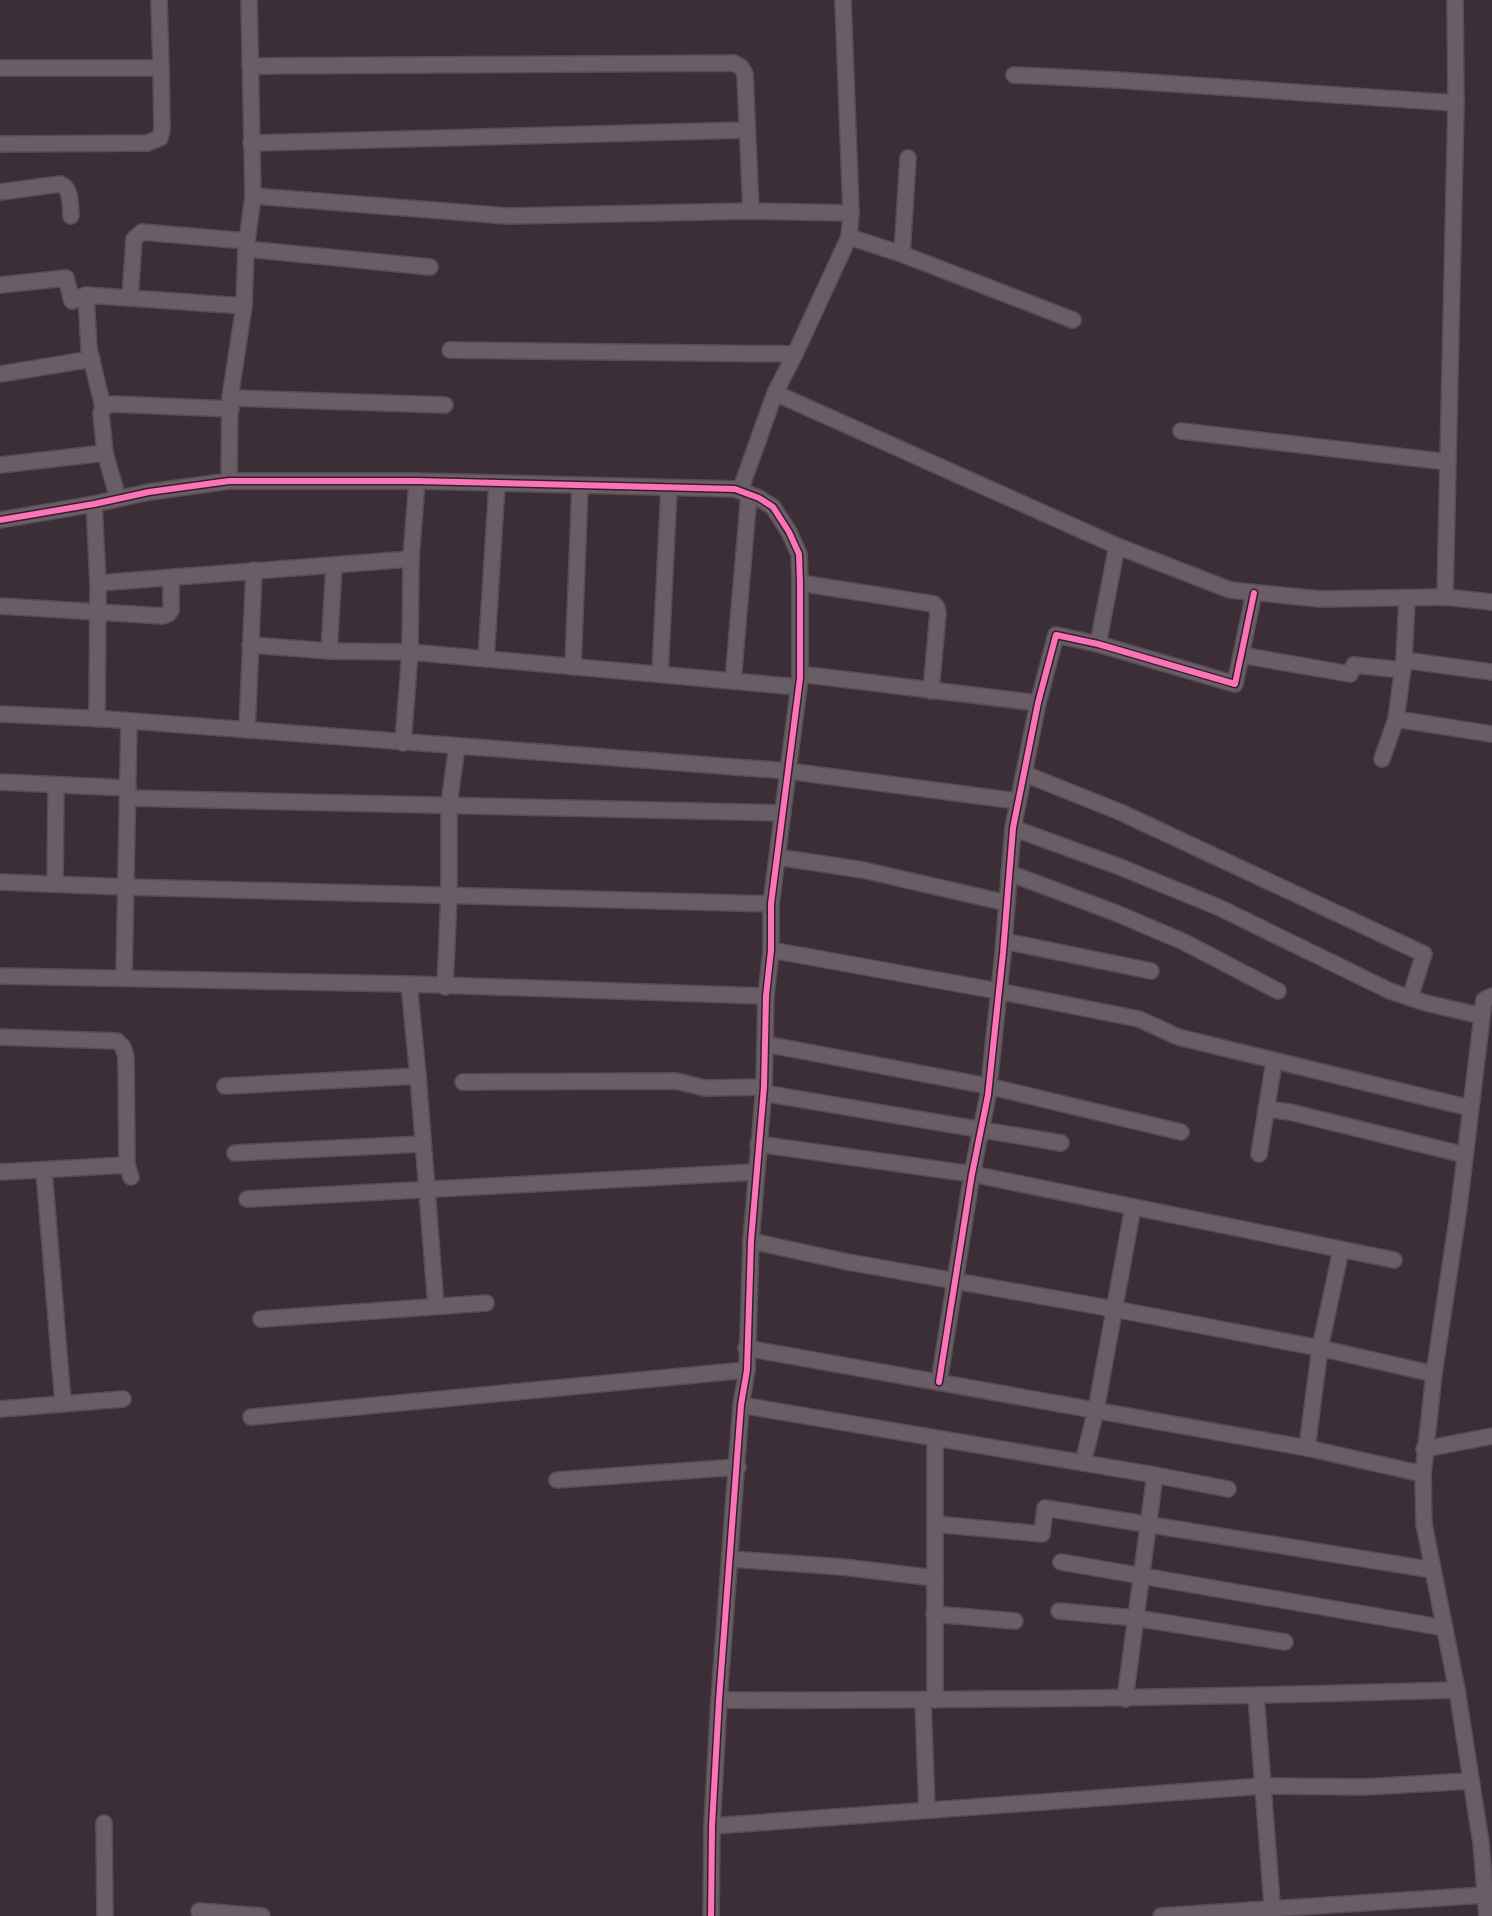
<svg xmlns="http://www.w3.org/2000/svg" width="1492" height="1916" viewBox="0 0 1492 1916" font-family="'DM Sans',sans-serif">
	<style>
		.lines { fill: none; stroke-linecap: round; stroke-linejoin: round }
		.street-casing { stroke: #584c54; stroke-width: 18 }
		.street { stroke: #6a5e66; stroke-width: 15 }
		.cycleway-casing { stroke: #371e2e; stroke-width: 9 }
		.cycleway { stroke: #fb73b8; stroke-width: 6 }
	</style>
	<rect width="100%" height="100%" fill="#3b2e37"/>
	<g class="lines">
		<g class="street-casing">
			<g id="street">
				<polyline points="250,66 734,63 741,67 745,74 751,211"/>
				<polyline points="0,68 161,68 159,0"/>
				<polyline points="1014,75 1116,80 1456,103"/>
				<polyline points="251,143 746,130"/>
				<polyline points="0,144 147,143 160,138 162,129 161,68"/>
				<path d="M0 192 60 184C72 188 70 205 71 216"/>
				<polyline points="253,196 508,216 751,211 851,213"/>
				<polyline points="849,237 902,254 1073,320"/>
				<polyline points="246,249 430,267"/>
				<polyline points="902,254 908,158"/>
				<polyline points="0,285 66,278 72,301 86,295 244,306"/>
				<polyline points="86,295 89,349 103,407 101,413 105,453 118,498"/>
				<polyline points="130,298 134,239 142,232 247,241"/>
				<polyline points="450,350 795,354"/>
				<polyline points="0,374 92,359"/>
				<polyline points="775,393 1117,546 1230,590 1320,599 1445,597 1492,602"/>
				<polyline points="230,398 445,405"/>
				<polyline points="103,407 112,404 231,409"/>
				<polyline points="1181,431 1448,462"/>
				<polyline points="0,465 105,453"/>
				<polyline points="229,481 230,398 244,306 246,249 253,196 249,0"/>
				<polyline points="740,491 775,393 795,354 849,237 851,213 843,0"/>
				<polyline points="94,504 98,583 97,719"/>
				<polyline points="0,520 94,504 149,492 229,481 417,481 735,489 759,498 773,507 789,532 799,554 800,583 800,678 771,904 771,950 766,996 764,1087 751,1241 747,1370 741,1405 719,1700 712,1826 711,1916"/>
				<polyline points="98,583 411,559"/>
				<polyline points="800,583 934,604 937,608 938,613 931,691"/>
				<polyline points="1445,597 1456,103 1455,0"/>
				<polyline points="0,606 163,616 168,614 171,610 171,578"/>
				<polyline points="1098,644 1117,546"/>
				<polyline points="250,645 329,651 410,652 799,687"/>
				<polyline points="329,651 334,566"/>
				<polyline points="1241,655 1350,674 1354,665 1403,670"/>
				<polyline points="486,659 497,484"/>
				<polyline points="1404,660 1492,672"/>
				<polyline points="573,667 580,486"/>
				<polyline points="660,674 669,488"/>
				<polyline points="800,674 1038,703"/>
				<polyline points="733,681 749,494"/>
				<polyline points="0,714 106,719 788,771 1018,801"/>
				<polyline points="1396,719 1492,734"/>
				<polyline points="247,730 254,570"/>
				<polyline points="403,743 410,652 411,559 417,481"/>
				<polyline points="1382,759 1396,719 1404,660 1407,598"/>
				<polyline points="1025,774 1120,812 1424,954 1410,998"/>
				<polyline points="0,782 128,788"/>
				<polyline points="128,798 783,813"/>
				<polyline points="1013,828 1120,867 1218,907 1390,991 1426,1003 1482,1016"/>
				<polyline points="777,857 863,870 1007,903"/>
				<polyline points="1009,873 1116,913 1184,942 1278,991"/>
				<polyline points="0,882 126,887 771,904"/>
				<polyline points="55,884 56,785"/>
				<polyline points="1004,941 1151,971"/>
				<polyline points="771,950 998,991 1139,1019 1178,1037 1470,1108"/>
				<polyline points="0,976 409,984 766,996"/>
				<polyline points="124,978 129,721"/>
				<polyline points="409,984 418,1076 436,1306"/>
				<polyline points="445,987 449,894 449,804 457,746"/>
				<polyline points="0,1037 117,1041 123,1047 126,1057 127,1165 131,1177"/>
				<polyline points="765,1044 988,1086 1181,1132"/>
				<polyline points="463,1082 676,1081 705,1088 764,1087"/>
				<polyline points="225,1086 418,1076"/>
				<polyline points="763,1093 1061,1143"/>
				<polyline points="1266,1109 1290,1112 1465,1155"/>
				<polyline points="758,1144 972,1174 1394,1260"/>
				<polyline points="235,1153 423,1144"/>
				<polyline points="1259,1154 1274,1062"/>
				<polyline points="44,1171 63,1403"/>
				<polyline points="0,1172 127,1165"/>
				<polyline points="247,1199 756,1172"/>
				<polyline points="751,1241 848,1262 1114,1309 1320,1348 1434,1374"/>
				<polyline points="261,1319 486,1303"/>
				<polyline points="746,1348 1307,1448 1423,1474"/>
				<polyline points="939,1382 972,1174 988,1095 1003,953 1013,828 1038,703 1056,635 1098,644 1235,684 1254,593"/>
				<polyline points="741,1405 1155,1475 1228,1489"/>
				<polyline points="0,1409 123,1399"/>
				<polyline points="251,1417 747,1370"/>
				<polyline points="1307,1448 1320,1348 1341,1250"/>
				<polyline points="1424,1449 1492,1436"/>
				<polyline points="1083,1463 1096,1410 1133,1207"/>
				<polyline points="557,1480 738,1467"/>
				<polyline points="935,1524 1042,1534 1045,1508 1433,1570"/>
				<polyline points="730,1559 843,1567 935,1578"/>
				<polyline points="1061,1562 1445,1628"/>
				<polyline points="1059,1611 1136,1618 1285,1642"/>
				<polyline points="934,1614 1015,1621"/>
				<polyline points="1256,1696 1273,1916"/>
				<polyline points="1125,1699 1155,1475"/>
				<path d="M719 1700C965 1701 1211 1697 1457 1690"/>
				<polyline points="935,1700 935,1438"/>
				<polyline points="923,1701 927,1810"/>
				<polyline points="104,1823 105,1916"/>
				<polyline points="712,1826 1263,1786 1365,1787 1471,1781"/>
				<polyline points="199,1911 262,1916"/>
				<polyline points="1161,1916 1485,1895"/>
				<polyline points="1487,1916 1481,1843 1457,1690 1424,1524 1423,1474 1434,1374 1459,1207 1484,1000 1492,996"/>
			</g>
		</g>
		<use href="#street" class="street"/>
		<g class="cycleway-casing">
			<g id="cycleway">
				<polyline points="0,520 94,504 149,492 229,481 417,481 735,489 759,498 773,507 789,532 799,554 800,583 800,678 771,904 771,950 766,996 764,1087 751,1241 747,1370 741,1405 719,1700 712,1826 711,1916"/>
				<polyline points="939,1382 972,1174 988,1095 1003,953 1013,828 1038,703 1056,635 1098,644 1235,684 1254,593"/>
			</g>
		</g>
		<use href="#cycleway" class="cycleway"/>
	</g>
</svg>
